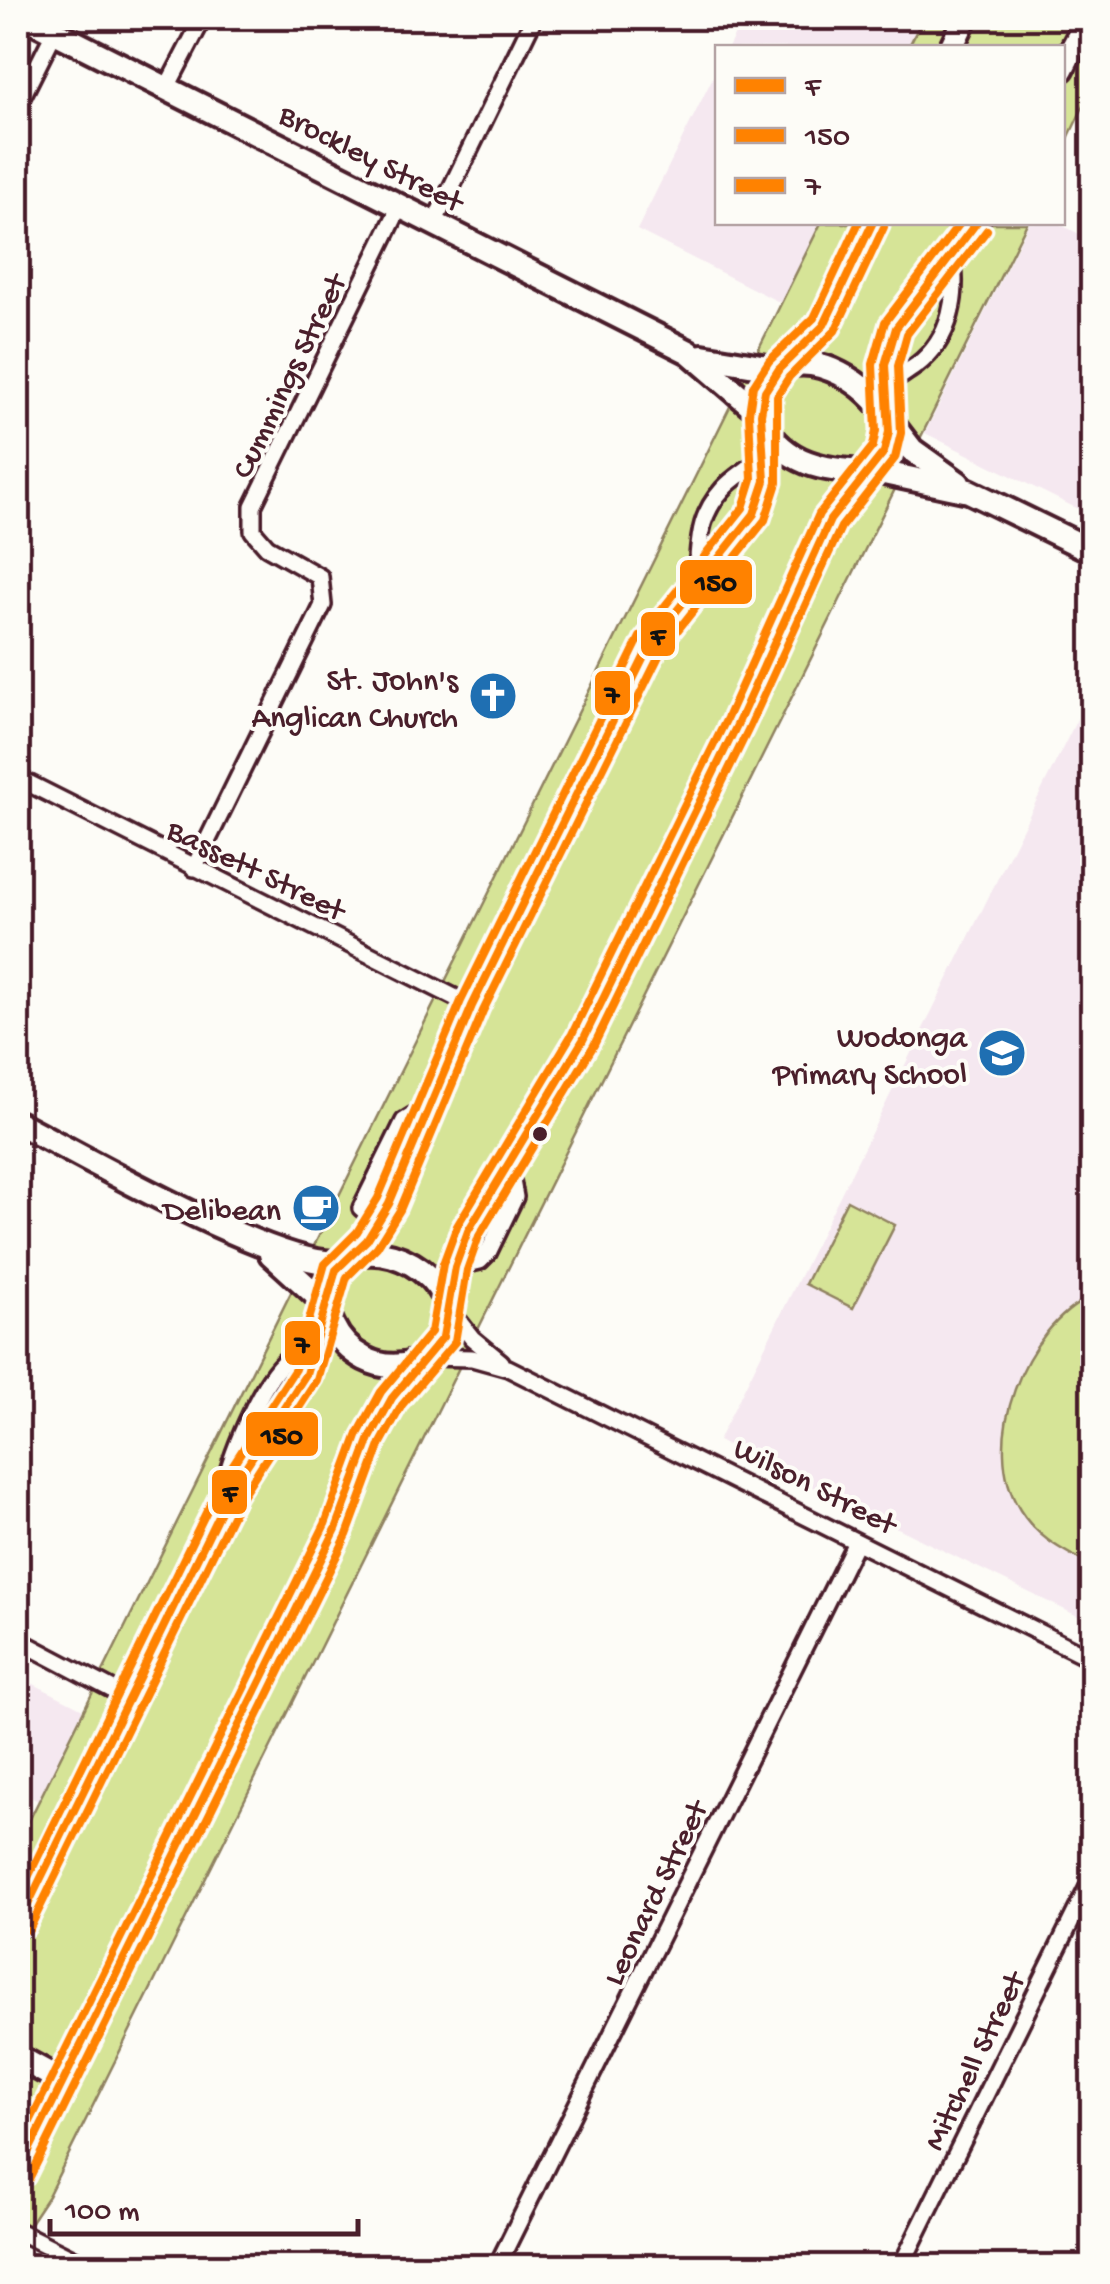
<svg xmlns="http://www.w3.org/2000/svg" width="1110" height="2284" viewBox="0 0 1110 2284" font-family="'Gochi Hand',sans-serif">
	<style>
		.built { fill: #f5e8f0 }
		.green { fill: #d6e497; stroke: #908261; stroke-width: 2.5 }
		.lines { fill: none; stroke-linecap: round; stroke-linejoin: round }
		.street-casing { stroke: #4a1f2b; stroke-width: 22 }
		.secondary-casing { stroke: #4a1f2b; stroke-width: 30 }
		.street { stroke: #fdfcf7; stroke-width: 15 }
		.secondary { stroke: #fdfcf7; stroke-width: 22 }
		.bus-1-casing { stroke: #fdfcf7; stroke-width: 15 }
		.bus-2-casing { stroke: #fdfcf7; stroke-width: 15 }
		.bus-3-casing { stroke: #fdfcf7; stroke-width: 15 }
		.bus-1 { stroke: #ff8200; stroke-width: 8 }
		.bus-2 { stroke: #ff8200; stroke-width: 8 }
		.bus-3 { stroke: #ff8200; stroke-width: 8 }
		.bus-dot { fill: #4a1f2b; stroke: #fdfcf7; stroke-width: 4 }
		.labels { text-anchor: middle; stroke-width: 8; stroke-linejoin: round; paint-order: stroke }
		.street-label { font-size: 32px; fill: #4a1f2b; stroke: #fdfcf7 }
		.poi-label { font-size: 32px; fill: #4a1f2b; stroke: #fdfcf7; text-anchor: end }
		.line-badge { stroke: #fdfcf7; stroke-width: 4 }
		.pale-badge-label { font-size: 28px; text-anchor: middle; font-weight: bold; fill: #111 }
	</style>
	<rect width="100%" height="100%" fill="#fdfcf7"/>
	<filter id="ink" filterUnits="userSpaceOnUse"><feTurbulence type="fractalNoise" baseFrequency=".01" numOctaves="2"/><feDisplacementMap in="SourceGraphic" scale="20" xChannelSelector="R" yChannelSelector="G"/><feConvolveMatrix kernelMatrix="1 2 1 2 8 2 1 2 1" color-interpolation-filters="sRGB"/></filter>
	<g filter="url(#ink)">
		<g class="built">
			<polygon points="743,18 923,18 908,47 728,48"/>
			<polygon points="717,69 718,222 821,223 781,303 637,230"/>
			<polygon points="1029,223 1057,223 1092,240 1090,515 925,433"/>
			<polygon points="1092,689 1092,1623 718,1441"/>
			<polygon points="18,1676 83,1709 38,1801 18,1790"/>
		</g>
		<g class="green">
			<polygon points="923,18 1092,18 1092,88 1063,149 1062,48 908,48"/>
			<polygon points="821,223 1027,223 48,2196 18,2241 18,1843"/>
			<polygon points="847,1200 895,1225 853,1308 805,1284"/>
			<path d="M1092 1296V1566C1063 1550 1038 1539 1020 1510 978 1444 1024 1327 1092 1296Z"/>
		</g>
		<g class="lines">
			<g class="street-casing">
				<g id="street">
					<polyline points="166,89 203,18"/>
					<polyline points="18,105 55,31"/>
					<polyline points="434,223 534,18"/>
					<path d="M885 389C895 379 906 373 917 365 952 338 958 295 952 255"/>
					<path d="M695 585C701 548 694 521 723 489 735 475 753 468 765 453"/>
					<polyline points="18,778 472,1006"/>
					<polyline points="194,868 323,605 320,577 267,547 253,531 253,506 400,206"/>
					<polyline points="379,1223 361,1208 404,1121 425,1108"/>
					<polyline points="455,1267 480,1261 488,1253 515,1197 509,1164"/>
					<polyline points="449,1309 472,1338 501,1362"/>
					<polyline points="427,1357 472,1358 508,1368 1092,1659"/>
					<path d="M223 1494C228 1460 261 1380 287 1359 295 1352 306 1354 314 1346"/>
					<polyline points="18,1640 130,1699"/>
					<polyline points="18,2231 88,2266"/>
					<polyline points="497,2266 856,1542"/>
					<polyline points="901,2266 1092,1879"/>
				</g>
			</g>
			<g class="secondary-casing">
				<g id="secondary">
					<polyline points="27,18 689,352 761,414"/>
					<polyline points="951,48 965,18"/>
					<polyline points="1062,69 1088,18"/>
					<polyline points="702,356 779,369"/>
					<polyline points="789,364 824,325 873,222"/>
					<polyline points="889,420 912,450 958,483"/>
					<polyline points="870,470 969,491 1092,551"/>
					<path d="M867 472C825 471 785 464 763 424V395L779 369C816 350 869 385 887 416"/>
					<path d="M18 1123C81 1155 282 1272 342 1262"/>
					<path d="M364 1253C435 1247 487 1338 416 1362 339 1388 287 1272 364 1253Z"/>
					<polyline points="271,1254 326,1304"/>
					<polyline points="346,1259 367,1240 389,1204 426,1107 472,1006 651,643 754,514 765,481 763,424"/>
					<polyline points="448,1304 468,1231 583,1040 738,723 830,520 884,452 889,432 885,365 896,328 977,222"/>
					<polyline points="18,1925 230,1491 306,1374 326,1308"/>
					<polyline points="18,2057 62,2081"/>
					<polyline points="18,2173 336,1529 378,1423 421,1360"/>
				</g>
			</g>
			<use href="#street" class="street"/>
			<use href="#secondary" class="secondary"/>
			<g class="bus-1-casing">
				<g id="bus-1">
					<polyline points="18,1925 230,1491 306,1374 336,1270 367,1240 389,1204 472,1006 651,643 754,514 765,481 761,414 765,391 779,369 824,325 873,222"/>
					<polyline points="18,2173 336,1529 370,1438 392,1398 443,1337 455,1267 468,1231 583,1040 738,723 830,520 884,452 889,432 885,365 896,328 977,222"/>
				</g>
			</g>
			<g class="bus-2-casing">
				<g id="bus-2">
					<polyline points="29,1930 241,1497 317,1380 347,1277 377,1247 400,1210 483,1011 662,650 765,520 777,483 777,396 789,377 835,331 884,227"/>
					<polyline points="29,2179 347,1535 381,1443 402,1405 455,1342 467,1270 479,1236 594,1045 749,728 841,527 895,458 901,433 898,366 907,334 987,230"/>
				</g>
			</g>
			<g class="bus-3-casing">
				<g id="bus-3">
					<polyline points="18,1898 219,1486 295,1369 325,1264 357,1232 378,1198 461,1001 640,637 743,508 752,479 749,413 753,386 769,361 814,318 859,222"/>
					<polyline points="18,2146 325,1524 358,1434 381,1392 431,1332 443,1264 457,1226 572,1034 727,718 819,514 873,446 876,431 873,364 885,322 961,222"/>
				</g>
			</g>
			<use href="#bus-1" class="bus-1"/>
			<use href="#bus-2" class="bus-2"/>
			<use href="#bus-3" class="bus-3"/>
		</g>
	</g>
	<defs>
		<g id="church-disc" transform="scale(2.5)"><circle r="9.5" fill="#1f6fb2" stroke="#fdfcf7"/><path d="M-1.2-6h2.4v3.5h3.3v2.4h-3.3V6h-2.4V-.1h-3.3v-2.4h3.3Z" fill="#fff"/></g>
		<g id="school-disc" transform="scale(2.5)"><circle r="9.5" fill="#1f6fb2" stroke="#fdfcf7"/><path d="M0-5L7-2L0 1L-7-2ZM-4 1L0 2.5L4 1V4Q0 6-4 4Z" fill="#fff"/></g>
		<g id="cafe-disc" transform="scale(2.5)"><circle r="9.5" fill="#1f6fb2" stroke="#fdfcf7"/><path d="M-5.5-4.5H6V0H3Q3 3.5 0 3.5H-2.5Q-5.5 3.5-5.5 0ZM3-3.2v2h1.7v-2ZM-6 4.5H4V6H-6Z" fill="#fff"/></g>
	</defs>
	<g fill-rule="evenodd">
		<use href="#church-disc" x="493" y="696"/>
		<use href="#school-disc" x="1002" y="1053"/>
		<use href="#cafe-disc" x="316" y="1208"/>
	</g>
	<circle class="bus-dot" cx="540" cy="1134" r="9"/>
	<g class="labels">
		<g class="street-label">
			<text transform="translate(372 156) rotate(27)" y="11">Brockley Street</text>
			<text transform="translate(287 375) rotate(-64)" y="11">Cummings Street</text>
			<text transform="translate(257 868) rotate(26)" y="11">Bassett Street</text>
			<text transform="translate(816 1484) rotate(27)" y="11">Wilson Street</text>
			<text transform="translate(653 1892) rotate(-64)" y="11">Leonard Street</text>
			<text transform="translate(972 2060) rotate(-64)" y="11">Mitchell Street</text>
		</g>
		<g class="poi-label">
			<text x="458" y="689">St. John's<tspan x="458" dy="37">Anglican Church</tspan></text>
			<text x="967" y="1046">Wodonga<tspan x="967" dy="37">Primary School</tspan></text>
			<text x="281" y="1219">Delibean</text>
		</g>
	</g>
	<g class="line-badge">
		<rect x="678" y="558" width="76" height="48" rx="10" fill="#ff8200"/>
		<rect x="639" y="610" width="38" height="48" rx="10" fill="#ff8200"/>
		<rect x="593" y="669" width="39" height="48" rx="10" fill="#ff8200"/>
		<rect x="283" y="1319" width="39" height="48" rx="10" fill="#ff8200"/>
		<rect x="244" y="1410" width="76" height="48" rx="10" fill="#ff8200"/>
		<rect x="210" y="1468" width="39" height="48" rx="10" fill="#ff8200"/>
	</g>
	<g class="pale-badge-label">
		<text x="716" y="591">150</text>
		<text x="658" y="644">F</text>
		<text x="612" y="703">7</text>
		<text x="302" y="1353">7</text>
		<text x="282" y="1444">150</text>
		<text x="230" y="1501">F</text>
	</g>
	<rect width="1110" height="2284" fill="none" stroke="#fdfcf7" stroke-width="60"/>
	<rect x="30" y="30" width="1050" height="2224" fill="none" stroke="#4a1f2b" stroke-width="4" filter="url(#ink)"/>
	<rect x="715" y="45" width="350" height="180" fill="#fdfcf7" stroke="#b5a4a5" stroke-width="2.5"/>
	<rect x="735" y="78" width="50" height="15" fill="#ff8200" stroke="#b5a4a5" stroke-width="2.5"/>
	<text x="805" y="95" font-size="30" fill="#4a1f2b">F</text>
	<rect x="735" y="128" width="50" height="15" fill="#ff8200" stroke="#b5a4a5" stroke-width="2.5"/>
	<text x="805" y="145" font-size="30" fill="#4a1f2b">150</text>
	<rect x="735" y="178" width="50" height="15" fill="#ff8200" stroke="#b5a4a5" stroke-width="2.5"/>
	<text x="805" y="195" font-size="30" fill="#4a1f2b">7</text>
	<path d="M50 2219v15h308v-15" fill="none" stroke="#4a1f2b" stroke-width="5"/>
	<text x="65" y="2219" font-size="30" fill="#4a1f2b" stroke="#fdfcf7" stroke-width="8" paint-order="stroke">100 m</text>
</svg>
